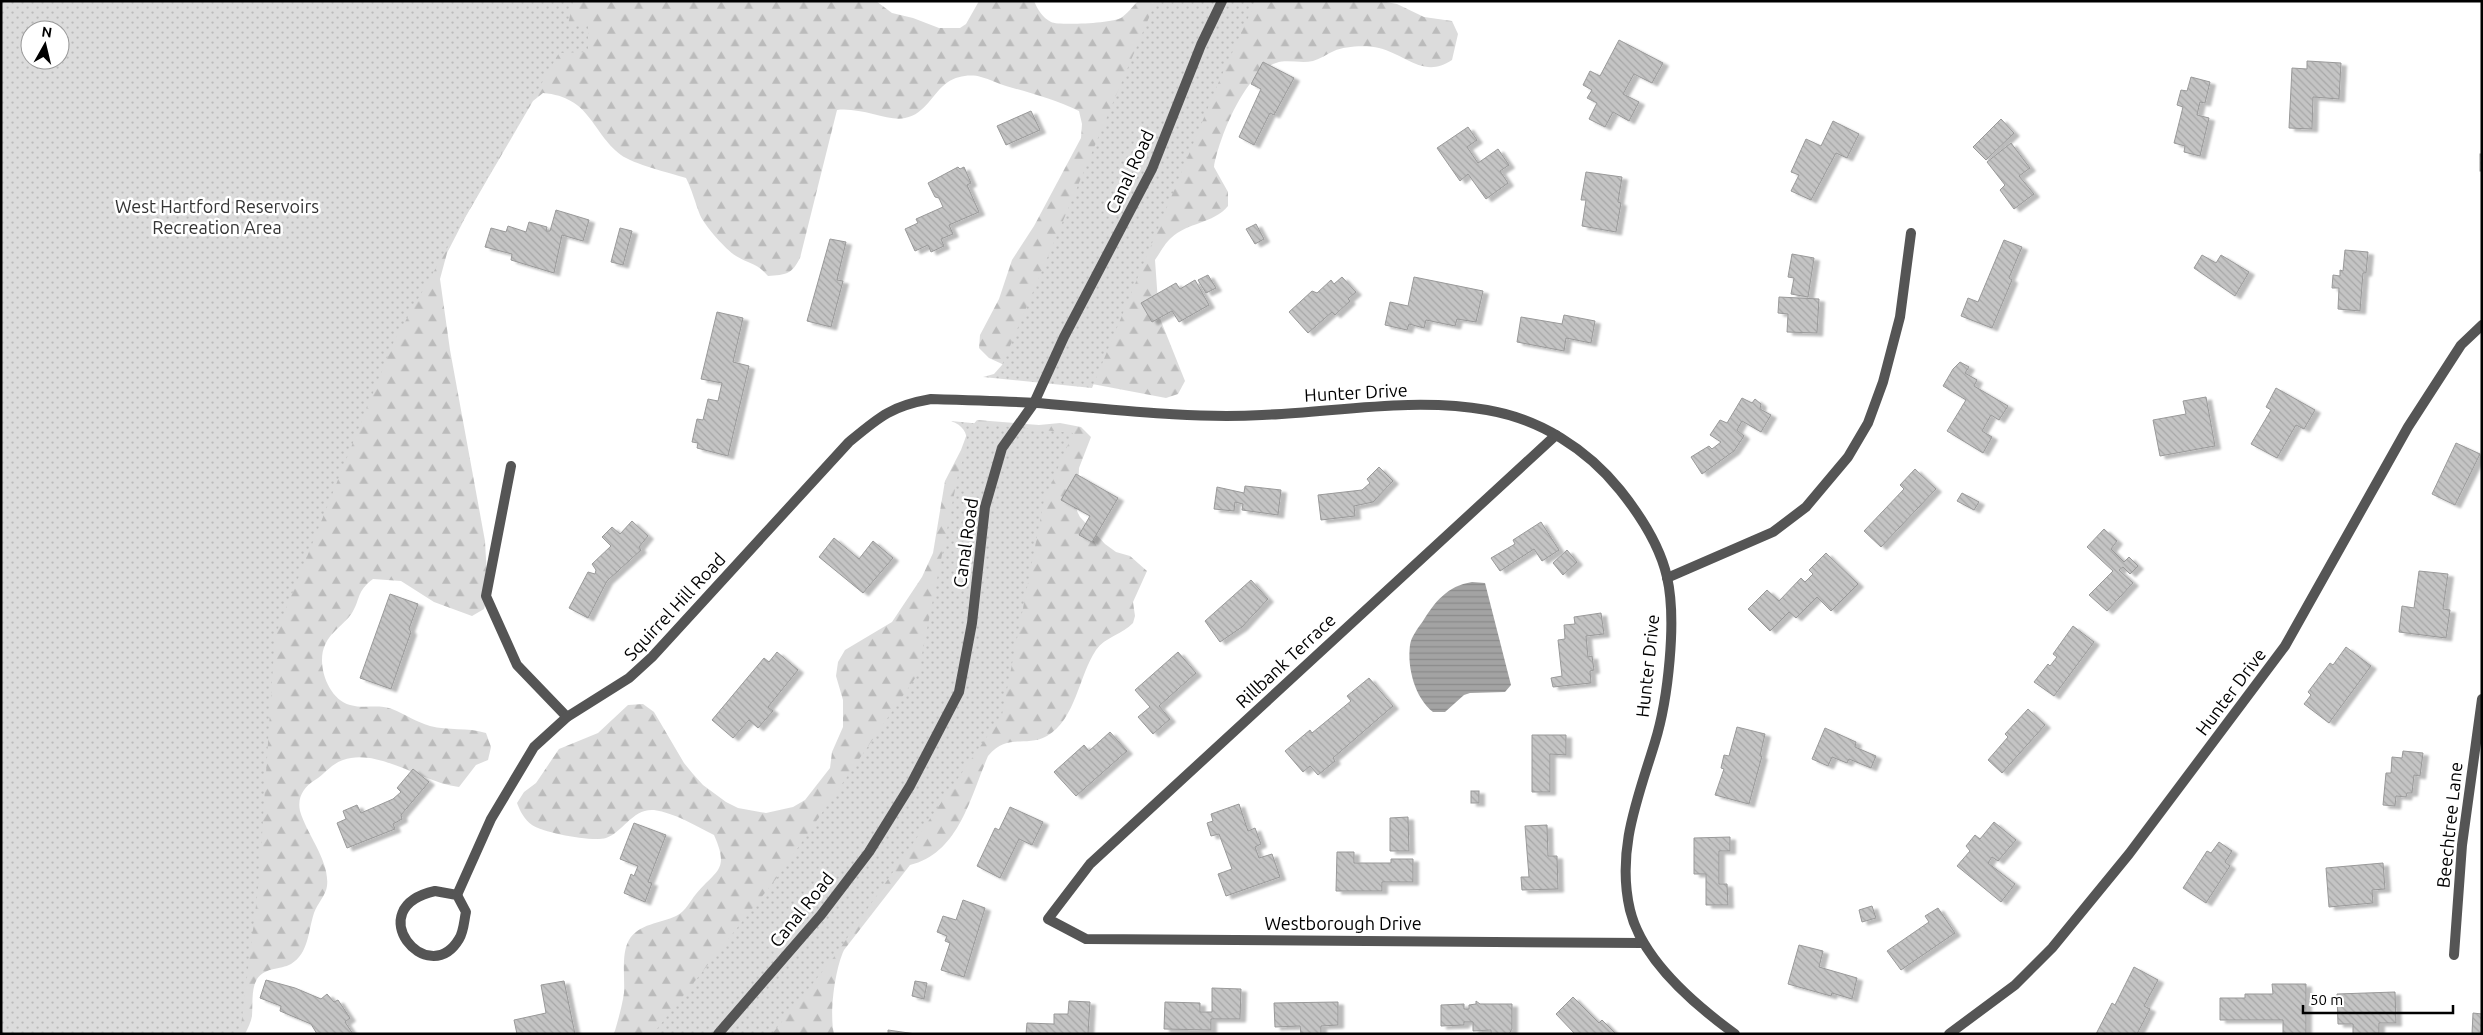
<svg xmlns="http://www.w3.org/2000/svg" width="2483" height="1035" viewBox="0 0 2483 1035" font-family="Ubuntu,sans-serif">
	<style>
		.forest { fill: url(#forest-firs); fill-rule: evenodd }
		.park { fill: url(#park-dots); fill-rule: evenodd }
		.water { fill: url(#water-rules) }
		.building { fill: url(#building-back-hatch); stroke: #999; filter: url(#shadow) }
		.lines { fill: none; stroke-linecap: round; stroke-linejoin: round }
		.service { stroke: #555; stroke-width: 10 }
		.minor { stroke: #555; stroke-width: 10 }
		.labels { text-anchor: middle; stroke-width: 5; stroke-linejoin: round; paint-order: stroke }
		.street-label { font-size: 18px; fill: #000; stroke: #fff }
		.park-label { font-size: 18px; fill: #333; stroke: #fff }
	</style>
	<defs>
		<pattern id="forest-firs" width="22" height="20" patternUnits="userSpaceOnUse" patternTransform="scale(1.25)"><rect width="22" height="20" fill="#dcdcdc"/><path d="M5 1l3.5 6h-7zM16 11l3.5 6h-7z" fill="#bbb"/></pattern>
		<pattern id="park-dots" width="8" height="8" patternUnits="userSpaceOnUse" patternTransform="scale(1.25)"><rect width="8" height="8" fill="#dcdcdc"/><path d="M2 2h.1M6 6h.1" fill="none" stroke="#bbb" stroke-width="1.8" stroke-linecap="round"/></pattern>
		<pattern id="water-rules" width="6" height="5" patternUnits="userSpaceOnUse" patternTransform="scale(1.25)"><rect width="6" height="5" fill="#a3a3a3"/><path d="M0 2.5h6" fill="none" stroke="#8b8b8b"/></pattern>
		<pattern id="building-back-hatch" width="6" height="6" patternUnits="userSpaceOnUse" patternTransform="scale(1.25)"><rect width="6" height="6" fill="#c4c4c4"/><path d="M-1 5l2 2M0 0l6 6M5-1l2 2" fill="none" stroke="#a7a7a7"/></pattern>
		<filter id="shadow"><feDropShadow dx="5.5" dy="3" stdDeviation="1" flood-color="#0004"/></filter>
	</defs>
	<rect width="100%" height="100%" fill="#fff"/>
	<g class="forest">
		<path d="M1 1H876L892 13 913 18 939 28H960L966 24 979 1H1034C1038 10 1042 17 1051 22 1059 26 1113 23 1121 18 1127 14 1133 6 1138 1H1381L1397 4 1424 17 1452 21 1458 34 1452 60C1424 79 1407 55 1379 48 1367 45 1345 46 1334 51 1327 54 1320 59 1313 61 1301 64 1288 59 1276 63 1245 72 1219 138 1214 167L1228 192V206C1213 224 1188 222 1171 238 1165 243 1160 253 1155 260L1159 316 1185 381 1178 394 1166 398 1013 369 989 358 979 348 980 335 999 299 1012 260 1034 226 1081 138 1082 124 1079 111C1056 100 1031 93 1006 86 998 84 990 79 981 77 971 74 957 76 948 82 932 93 926 114 905 118 889 122 861 107 837 110L800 258C792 274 786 275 768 276 757 263 749 264 736 256 725 249 705 226 700 215 695 202 692 190 686 178 670 173 633 164 621 155 591 132 591 97 543 93L533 101 466 216 447 253 440 279 450 350 485 541 488 595 484 609 472 616 434 602 401 581 373 579C356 592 361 598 352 613 344 625 331 631 325 645 316 664 328 699 350 705 363 709 379 704 392 709 405 714 416 722 430 726 448 731 467 727 486 733L491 747 488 760 476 765 459 787C423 783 378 747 343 760 331 764 325 774 315 780 304 787 297 797 300 811 307 835 330 861 327 886 326 895 317 904 314 913 308 931 309 953 291 964 280 970 265 967 257 979 251 989 253 1005 252 1016 251 1022 248 1028 245 1034H1ZM30 30H60V60H30Z"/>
		<path d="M977 420 1039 425 1060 423 1081 427 1091 437 1079 468 1077 511 1080 517 1105 544 1116 552 1130 556 1147 571 1133 602 1135 616 1133 623C1123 634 1105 637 1096 650 1079 675 1076 719 1047 736 1025 748 1008 732 988 756 970 798 959 853 910 865L844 950C835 969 829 1013 834 1034H614C618 1020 622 1007 624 993 625 977 621 954 629 940 638 924 661 923 676 916 686 911 690 901 696 894 716 870 730 871 714 835 696 826 675 813 654 810 633 808 623 832 606 838 592 842 544 833 532 825 524 819 520 811 517 803L524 792 536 783 559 749 598 733 628 705 643 704 654 712 684 763 693 774 703 785 726 802 738 808 766 813 793 807 805 800 830 768 832 752 843 727V700L836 676 838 662 845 650 892 622 922 577 933 553 945 481 961 450 968 431Z"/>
	</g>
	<g class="park">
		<path d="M1 1H573L568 25 588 24V52L559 53 394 341 275 636 259 881 240 1034H1ZM30 30H60V60H30Z"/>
		<polygon points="1156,1 1256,1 1220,79 1092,388 983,377 994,374 1002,365"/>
		<path d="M951 421 1073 433 1044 501 1002 715 834 957 772 1034H653L779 875 918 674 959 470C966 453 976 430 951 421Z"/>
	</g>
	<path class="water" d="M1472 582 1485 583 1511 685 1505 692 1470 693 1464 695 1445 712H1433C1415 698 1407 668 1410 645 1411 637 1418 628 1423 621 1435 602 1447 586 1472 582Z"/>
	<g class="building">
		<polygon points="1619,40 1663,63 1652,83 1634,74 1623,94 1639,102 1629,121 1613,112 1605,127 1589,119 1597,103 1587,98 1592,90 1583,85 1590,71 1600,76"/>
		<polygon points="2307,61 2341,63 2339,99 2313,97 2312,129 2289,128 2292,68 2307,69"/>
		<polygon points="1263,62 1294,78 1274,115 1270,113 1254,145 1239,137 1261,89 1251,84"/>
		<polygon points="2191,77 2210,82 2205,103 2200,102 2197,115 2209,118 2200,156 2184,152 2185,146 2174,143 2183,107 2177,105 2181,90 2187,91"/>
		<polygon points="1031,111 1040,130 1006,145 997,126"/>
		<polygon points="2001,119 2014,133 1986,160 1973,147"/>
		<polygon points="1833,121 1859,134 1847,158 1836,153 1811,200 1791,191 1799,175 1791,172 1806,139 1821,146"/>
		<polygon points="1468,127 1477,140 1467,147 1478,163 1498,149 1509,165 1500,171 1508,183 1486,199 1468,174 1460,181 1437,148"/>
		<polygon points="2011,143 2030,168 2019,176 2034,194 2014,209 2000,190 2005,185 1987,162"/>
		<rect x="2480" y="154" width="2" height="17"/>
		<polygon points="958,167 960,169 964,167 971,183 967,185 979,212 949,225 953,234 941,239 944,246 931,252 928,245 915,251 905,229 918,223 916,219 943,207 939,198 935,197 928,183"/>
		<polygon points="1586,172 1622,177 1618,202 1621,203 1616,232 1582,226 1586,200 1581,200"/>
		<polygon points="556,210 589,220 583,241 562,235 554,273 511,260 512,254 485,247 491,228 506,232 508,226 526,232 529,222 547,227 546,231 550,231"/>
		<polygon points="1256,224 1264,239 1255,244 1246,229"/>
		<polygon points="620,228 632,231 623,265 611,262"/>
		<polygon points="830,239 846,242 837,280 843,281 831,327 807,321"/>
		<polygon points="2004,240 2022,247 2009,278 2012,280 1992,328 1961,316 1968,298 1978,302"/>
		<polygon points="2345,250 2368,252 2366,273 2363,273 2360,311 2338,309 2339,288 2332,288 2333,275 2340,276 2340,270 2343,271"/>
		<polygon points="1792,254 1814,258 1808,297 1791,294 1794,278 1788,277"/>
		<polygon points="2202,255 2216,263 2221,255 2249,272 2235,296 2194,268"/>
		<polygon points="1208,275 1216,288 1206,293 1198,280"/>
		<polygon points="1342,277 1356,292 1348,299 1350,301 1335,315 1332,312 1308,333 1289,312 1312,291 1317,293 1331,280 1334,284"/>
		<polygon points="1414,277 1483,291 1476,322 1457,319 1455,326 1426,320 1424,328 1409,324 1407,330 1385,325 1390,302 1408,306"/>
		<polygon points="1195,280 1209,305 1179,322 1172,311 1152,322 1141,303 1176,283 1180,289"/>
		<polygon points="1779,297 1819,299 1817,333 1787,332 1788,314 1778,313"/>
		<polygon points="717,312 743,318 733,362 749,366 728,456 697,448 698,443 692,442 697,419 703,420 708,399 718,401 722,383 701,379"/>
		<polygon points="1564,315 1595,321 1591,343 1566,338 1564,351 1517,342 1521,317 1562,324"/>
		<polygon points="1960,362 1969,367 1965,373 1977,380 1974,386 2008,406 1999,420 1991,415 1982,431 1992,437 1983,453 1947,431 1966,400 1943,386 1953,369"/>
		<polygon points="2276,388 2315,410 2304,429 2296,425 2277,458 2251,444 2271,410 2266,407"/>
		<polygon points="2206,397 2215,446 2160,456 2153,420 2186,414 2183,401"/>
		<polygon points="1742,398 1752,403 1755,399 1761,404 1760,409 1771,415 1761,432 1742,421 1737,430 1744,436 1734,451 1702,474 1691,457 1709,446 1712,449 1721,442 1710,435 1720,420 1727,423"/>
		<polygon points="2456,443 2480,454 2455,505 2432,494"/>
		<polygon points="1379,467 1393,481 1373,502 1354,506 1355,516 1321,520 1318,495 1362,490 1370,483 1367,479"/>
		<polygon points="1915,469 1936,489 1881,547 1864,531 1904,489 1900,485"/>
		<polygon points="1076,474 1118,498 1092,542 1079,535 1090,516 1061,500"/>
		<polygon points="1245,486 1281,490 1278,515 1242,510 1243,504 1235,502 1234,511 1214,509 1217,487 1244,493"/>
		<polygon points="1962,493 1979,502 1974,510 1957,501"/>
		<polygon points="632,521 648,536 639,547 641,550 607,581 588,618 569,608 588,572 595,574 596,570 592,564 611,546 602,537 612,527 620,534"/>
		<polygon points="1541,522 1559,550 1542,561 1534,549 1500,571 1491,558 1515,544 1513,540"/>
		<polygon points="2104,529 2117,541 2111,549 2124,562 2129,557 2138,566 2130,574 2123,567 2119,570 2133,583 2107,611 2089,595 2113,571 2087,547"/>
		<polygon points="834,538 859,559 873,541 893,558 863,593 819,557"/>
		<polygon points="1567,550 1577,562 1563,575 1553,563"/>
		<polygon points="1826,553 1858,584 1831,611 1817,597 1796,618 1789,612 1770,631 1748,609 1767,590 1779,601 1801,578 1805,582 1813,574 1809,570"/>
		<polygon points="2419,571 2448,574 2443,609 2450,610 2446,638 2399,632 2402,606 2414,608"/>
		<polygon points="1251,580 1268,599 1242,627 1220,642 1205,621"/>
		<polygon points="390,594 418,604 409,629 411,632 391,689 360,678"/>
		<polygon points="1601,613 1604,634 1586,636 1588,657 1592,656 1594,670 1590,671 1591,683 1553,687 1551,678 1562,676 1558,640 1565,639 1564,625 1575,624 1574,617"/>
		<polygon points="2073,626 2094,642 2054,696 2034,682 2048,664 2050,666 2057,657 2053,654"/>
		<polygon points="2346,647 2371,666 2329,723 2304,704 2311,695 2308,692 2330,663 2333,665"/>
		<polygon points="777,652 798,670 768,707 773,711 758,728 749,720 733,738 712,720 764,658 769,662"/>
		<polygon points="1178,652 1196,673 1159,706 1170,719 1153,734 1138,717 1150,707 1135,690"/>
		<polygon points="1369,678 1393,706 1333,758 1335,761 1318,775 1310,766 1303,772 1285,751 1310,730 1312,733 1351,701 1347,696"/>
		<polygon points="2028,709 2045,725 2002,773 1988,760 2008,737 2005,734"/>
		<polygon points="1737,727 1765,734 1760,756 1762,756 1749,804 1715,795 1724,769 1721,768 1724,755 1729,756"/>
		<polygon points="1825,728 1856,742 1855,747 1876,756 1871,768 1849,759 1847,763 1832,757 1828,766 1812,759"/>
		<polygon points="1110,732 1127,751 1076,796 1054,772 1084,745 1089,751"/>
		<polygon points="1532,735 1566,735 1566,755 1550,754 1550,792 1532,792"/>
		<polygon points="2403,751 2423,753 2420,776 2414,775 2412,793 2407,793 2406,797 2396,796 2395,806 2383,805 2386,773 2391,773 2392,757 2402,758"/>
		<polygon points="413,769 429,782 401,815 402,819 393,824 395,829 347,848 337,823 346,819 343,811 357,805 361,813 393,799 401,792 397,788"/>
		<rect x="1471" y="791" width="8" height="12"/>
		<polygon points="1239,804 1248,831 1255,828 1261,844 1255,847 1259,858 1272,854 1280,877 1226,896 1218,874 1232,869 1219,834 1211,836 1207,823 1213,821 1211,814"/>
		<polygon points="1010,807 1043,822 1032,845 1019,839 1000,878 977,866 995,828 999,830"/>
		<polygon points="1408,817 1409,851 1390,851 1390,818"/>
		<polygon points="1994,822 2016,840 1998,861 1992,857 1988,863 2015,884 2001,902 1957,866 1970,851 1966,846 1975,835 1980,839"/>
		<polygon points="634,823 666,835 648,882 652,883 645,902 624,893 631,874 634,876 638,866 620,859"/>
		<polygon points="1547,825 1548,856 1557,856 1558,889 1522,890 1521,877 1529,877 1525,826"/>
		<polygon points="1730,837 1730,851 1719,851 1719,884 1727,884 1728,905 1706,905 1706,874 1694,874 1694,838"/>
		<polygon points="2219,842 2232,851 2225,862 2230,866 2206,903 2183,888 2207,851 2211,853"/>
		<polygon points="1337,852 1354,852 1354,863 1391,863 1391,859 1413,859 1413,882 1382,882 1382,891 1336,891"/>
		<polygon points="2383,863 2385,889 2372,890 2373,903 2329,907 2326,868"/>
		<polygon points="963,900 985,908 964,977 941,970 950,943 945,941 947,936 937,932 943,916 956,920"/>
		<polygon points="1872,906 1876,918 1862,922 1859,910"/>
		<polygon points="1938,908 1955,933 1901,970 1887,951 1929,922 1925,916"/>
		<polygon points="1799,945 1823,951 1819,967 1857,978 1852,999 1832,993 1831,996 1788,984"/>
		<polygon points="2134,967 2158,980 2144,1006 2150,1009 2137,1034 2096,1034 2112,1003 2115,1005"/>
		<polygon points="266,980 295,988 321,999 327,994 334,1002 338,1000 350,1018 345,1022 353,1034 317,1034 311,1024 280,1011 281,1006 260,998"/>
		<polygon points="564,981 575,1034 517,1034 514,1020 546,1013 541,985"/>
		<polygon points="915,981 927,983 924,999 912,996"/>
		<polygon points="2272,984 2306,984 2306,1034 2283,1034 2283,1020 2220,1020 2220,998 2245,998 2245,994 2273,994"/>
		<polygon points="1212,988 1241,989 1240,1019 1211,1019 1211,1030 1164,1029 1165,1002 1200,1003 1200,1012 1212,1012"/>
		<polygon points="2395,992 2396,1023 2379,1023 2379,1033 2353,1034 2353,1024 2338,1024 2337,994"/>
		<polygon points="1573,997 1599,1023 1602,1020 1616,1034 1575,1034 1556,1014"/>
		<polygon points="1069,1001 1090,1002 1088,1034 1026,1034 1027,1023 1054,1024 1054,1014 1068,1014"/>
		<polygon points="1476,1001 1480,1004 1512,1004 1512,1029 1509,1034 1491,1034 1491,1030 1473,1031 1473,1022 1464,1022 1464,1025 1441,1026 1441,1005 1464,1004 1464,1009 1469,1009 1469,1005 1476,1004"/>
		<polygon points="1338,1002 1338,1025 1321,1026 1321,1034 1301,1034 1300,1026 1275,1027 1274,1003"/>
		<polygon points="2473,1013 2482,1014 2482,1034 2472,1034"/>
		<polygon points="888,1030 916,1034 888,1034"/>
	</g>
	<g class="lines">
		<polyline class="service" points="718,1034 821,915 869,852 910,786 959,692 972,623 985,507 1002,448 1034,403"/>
		<g class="minor">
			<polyline points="1034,403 1064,337 1152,169 1201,45 1222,1"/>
			<polyline points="1556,435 1090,864 1048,919 1086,939 1642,943"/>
			<polyline points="511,466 486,596 517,665 567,717"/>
			<polyline points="1667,578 1773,532 1806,507 1848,457 1868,423 1883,382 1900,317 1911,233"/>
			<path d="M435 891 457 895 466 912C464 920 464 931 459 939 428 991 359 908 435 891Z"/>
			<path d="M457 895 491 819 534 747 567 717 629 678 652 657 849 442C879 417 891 406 931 399 966 400 1001 401 1037 403 1111 409 1187 419 1262 415 1336 412 1413 397 1487 410 1540 419 1587 449 1620 490 1640 515 1660 546 1667 577 1677 620 1668 700 1655 742 1638 798 1616 850 1630 910 1642 960 1695 1005 1735 1034"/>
			<polyline points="2454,955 2462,845 2482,699"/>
			<polyline points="1949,1034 2015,985 2052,948 2129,854 2285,646 2408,427 2461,345 2482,325"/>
		</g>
	</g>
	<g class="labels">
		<g class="street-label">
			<text transform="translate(1130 172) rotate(-65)" y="6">Canal Road</text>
			<text transform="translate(1356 393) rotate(-3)" y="6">Hunter Drive</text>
			<text transform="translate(966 543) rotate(-82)" y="6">Canal Road</text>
			<text transform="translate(675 607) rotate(-47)" y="6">Squirrel Hill Road</text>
			<text transform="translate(1286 661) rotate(-43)" y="6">Rillbank Terrace</text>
			<text transform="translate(1648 666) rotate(-84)" y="6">Hunter Drive</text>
			<text transform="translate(2231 692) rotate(-53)" y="6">Hunter Drive</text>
			<text transform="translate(2450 825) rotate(-84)" y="6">Beechtree Lane</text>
			<text transform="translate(802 910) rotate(-51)" y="6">Canal Road</text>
			<text x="1343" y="930">Westborough Drive</text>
		</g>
		<g class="park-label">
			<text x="217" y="213">West Hartford Reservoirs<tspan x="217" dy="21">Recreation Area</tspan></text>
		</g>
	</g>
	<rect width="2483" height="1035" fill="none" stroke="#000000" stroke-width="5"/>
	<g transform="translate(45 45) rotate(8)"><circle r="24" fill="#ffffff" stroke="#999999"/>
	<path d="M0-4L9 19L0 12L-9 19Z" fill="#000000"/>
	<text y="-8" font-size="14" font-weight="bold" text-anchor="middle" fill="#000000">N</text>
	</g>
	<path d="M2303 1005v8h150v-8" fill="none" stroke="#000000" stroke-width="2.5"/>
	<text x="2310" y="1005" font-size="15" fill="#000000" stroke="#ffffff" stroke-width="4" paint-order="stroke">50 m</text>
</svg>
